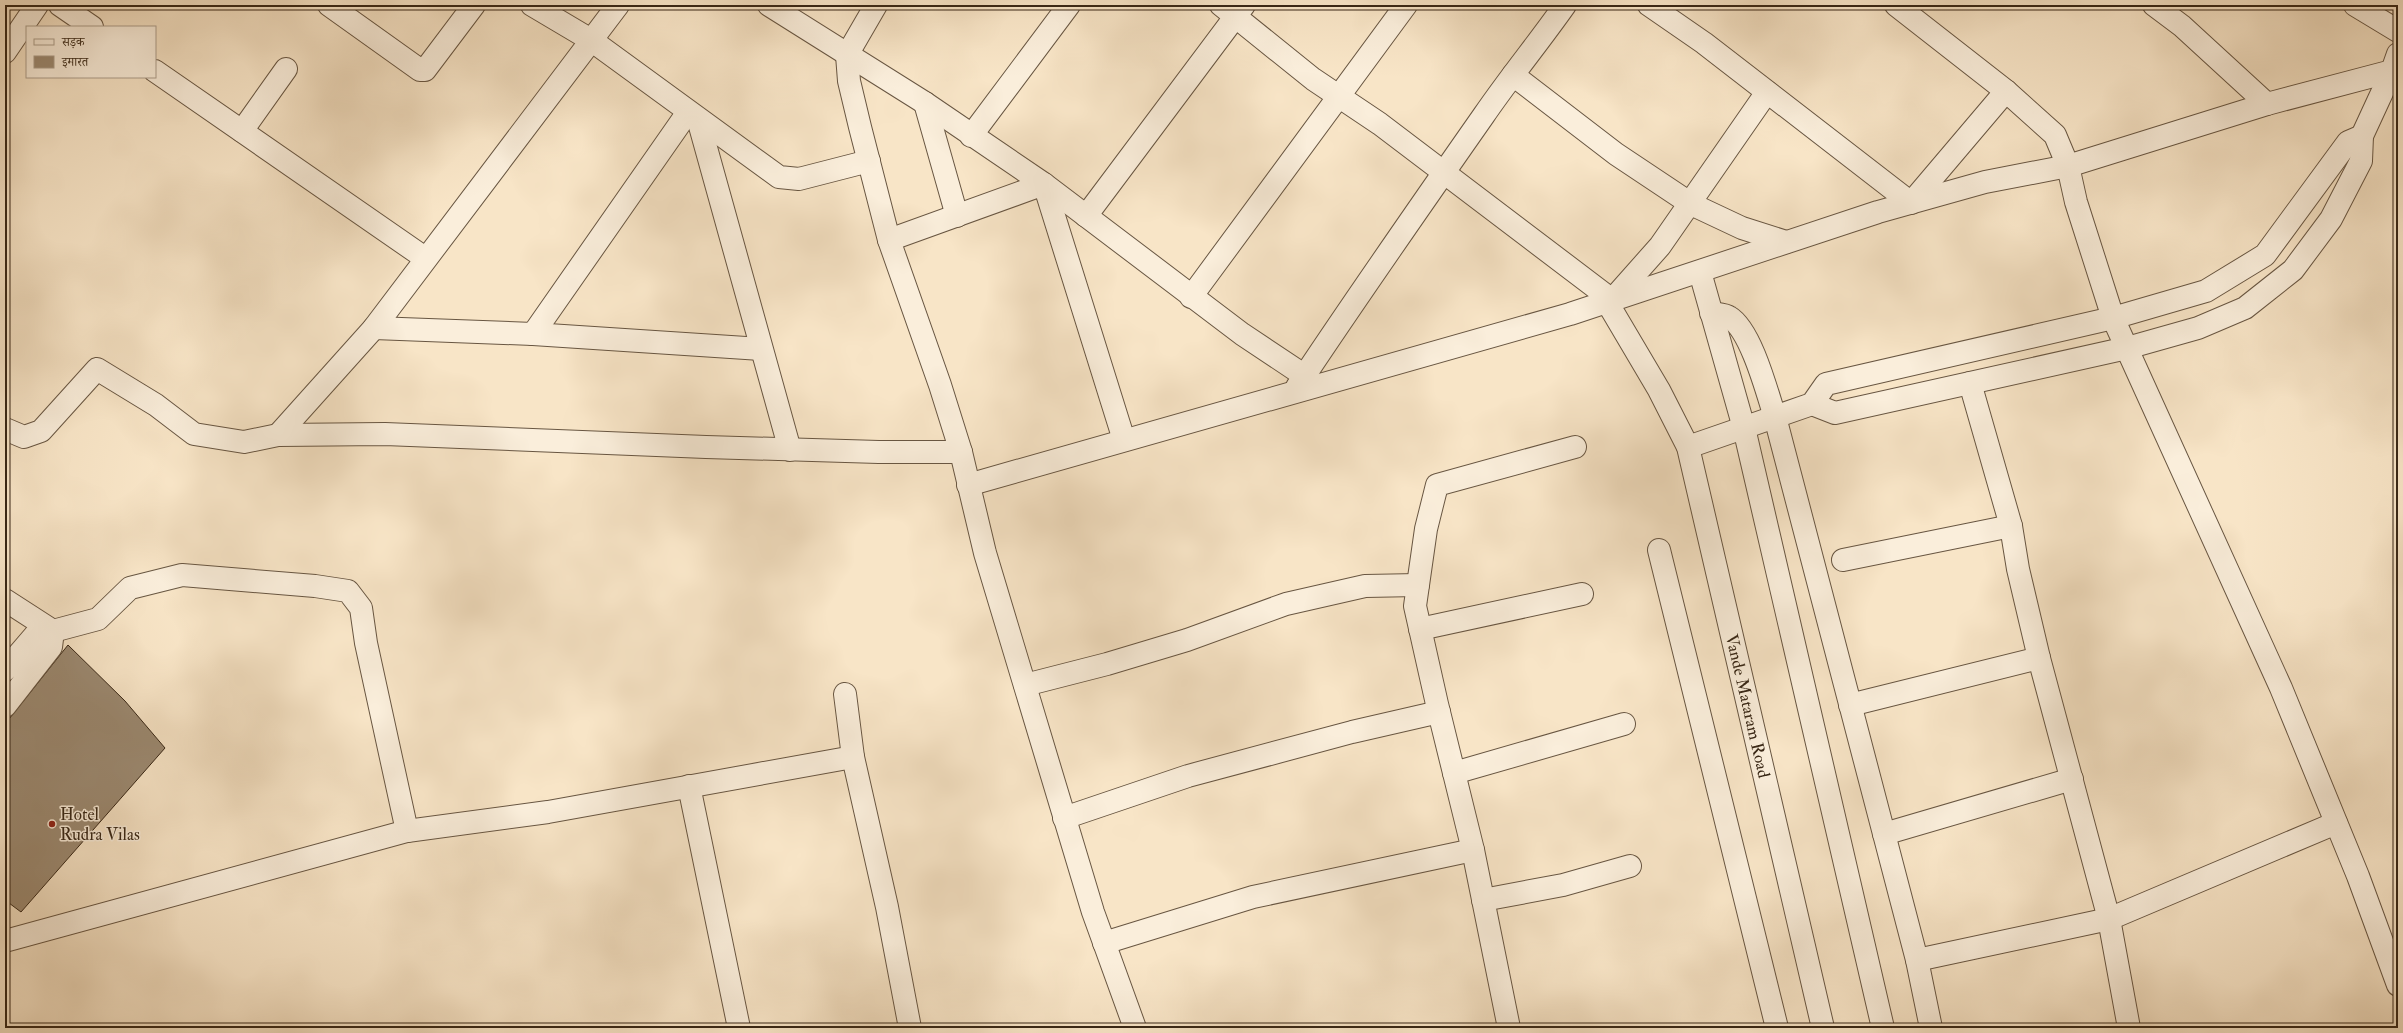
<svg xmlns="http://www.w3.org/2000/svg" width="2403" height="1033" viewBox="0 0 2403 1033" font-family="'IM FELL Double Pica','Noto Serif Devanagari',serif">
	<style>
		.building { fill: #9c8a72; stroke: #382716 }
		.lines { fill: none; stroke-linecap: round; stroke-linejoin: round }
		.minor-casing { stroke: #685642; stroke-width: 24 }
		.minor { stroke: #faeedb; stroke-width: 22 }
		.poi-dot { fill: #8f2418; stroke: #faeedb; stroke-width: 1.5 }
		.labels { text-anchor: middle; stroke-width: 3; stroke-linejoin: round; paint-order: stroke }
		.street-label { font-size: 17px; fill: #382716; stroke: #faeedb }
		.poi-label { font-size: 17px; fill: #382716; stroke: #faeedb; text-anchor: start }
	</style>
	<rect width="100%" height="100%" fill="#f8e5c7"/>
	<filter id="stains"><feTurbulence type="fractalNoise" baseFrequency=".005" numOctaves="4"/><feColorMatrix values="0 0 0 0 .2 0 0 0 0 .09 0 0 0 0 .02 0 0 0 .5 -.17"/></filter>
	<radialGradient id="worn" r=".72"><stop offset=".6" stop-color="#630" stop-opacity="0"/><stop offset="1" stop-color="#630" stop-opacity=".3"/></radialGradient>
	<polygon class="building" points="68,645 125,701 165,748 21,912 5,900 5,724"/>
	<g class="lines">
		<g class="minor-casing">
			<g id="minor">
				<polyline points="60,5 92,27"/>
				<polyline points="329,5 420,70 425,70 474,5"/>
				<polyline points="532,5 591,40 779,177 799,179 869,161"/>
				<polyline points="769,5 925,103 1044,184 1242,334 1305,376"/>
				<polyline points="876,5 847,55 849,81 860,127 889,240 940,385 961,452 985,553 1093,912 1135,1028"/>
				<polyline points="1221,5 1313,79 1380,124 1612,300"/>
				<polyline points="1649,5 1704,43 1911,203 2006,91"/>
				<polyline points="1896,5 2006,91 2055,135 2068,166 2076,202 2113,318 2281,688 2358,876 2398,985"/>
				<polyline points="2154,5 2182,26 2267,104"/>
				<polyline points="2355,5 2398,31"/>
				<polyline points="5,52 37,5"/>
				<polyline points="155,71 425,258"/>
				<polyline points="1513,75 1616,154 1691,204 1742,228 1786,242"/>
				<polyline points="925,103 957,216"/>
				<polyline points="698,119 790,450"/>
				<polyline points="242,131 286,69"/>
				<polyline points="971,136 1069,5"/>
				<polyline points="1086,216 1244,5"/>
				<polyline points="889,240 1044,184 1124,440"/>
				<polyline points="1700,272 1744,428 1883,1028"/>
				<polyline points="1191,297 1406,5"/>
				<polyline points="1613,299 1660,246 1767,92"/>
				<path id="s1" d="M1607 302 1659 390 1688 447 1823 1028"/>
				<path d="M1711 313C1717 314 1725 314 1729 317 1751 330 1767 392 1775 417L1917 960 1931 1028"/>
				<polyline points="374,328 533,334 688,112"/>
				<polyline points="533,334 761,349"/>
				<polyline points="1970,383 2011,526 2018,569 2039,658 2109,919 2129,1028"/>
				<path d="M1297 387C1358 295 1421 205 1484 115 1510 77 1539 42 1565 5"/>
				<polyline points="1812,404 1835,413 2127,348 2198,328 2245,308 2293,270 2331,219 2361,161 2362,136 2392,71"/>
				<polyline points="5,429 24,437 41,431 97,369 156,405 194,434 244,442 278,435 385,434 706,447 879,452 961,452"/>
				<polyline points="278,435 374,328 618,5"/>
				<polyline points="1688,447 1812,404 1826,384 2113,318 2206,291 2265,255 2348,142 2362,136"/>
				<polyline points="968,485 1570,314 1878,212 1985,182 2068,166 2267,104 2392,71 2398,54"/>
				<polyline points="1659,550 1777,1028"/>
				<polyline points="1843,560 2011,526"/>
				<polyline points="5,600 53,631 98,619 130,588 182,575 315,586 348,591 361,608 366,643 407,831"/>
				<polyline points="1420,629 1582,594"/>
				<polyline points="5,670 36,634 53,631 51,647 5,706"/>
				<polyline points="1025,685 1107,664 1187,640 1286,604 1365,586 1418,585"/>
				<polyline points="845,694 853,757 887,907 910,1028"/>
				<polyline points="1850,705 2039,658"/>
				<polyline points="1454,773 1624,724"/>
				<polyline points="689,786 739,1028"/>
				<polyline points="1064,818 1188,776 1352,732 1439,712"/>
				<polyline points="1884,834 2072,779"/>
				<polyline points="1483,900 1563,885 1630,866"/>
				<polyline points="5,941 407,831 548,812 853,757"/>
				<polyline points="1104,943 1253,897 1473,850"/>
				<polyline points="1917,960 2109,919 2336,823"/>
				<polyline points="1509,1028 1473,850 1437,704 1415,606 1426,529 1437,485 1575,447"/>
			</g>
		</g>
		<use href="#minor" class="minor"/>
	</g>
	<circle class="poi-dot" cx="52" cy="824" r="4"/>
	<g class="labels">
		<g class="street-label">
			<text dy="6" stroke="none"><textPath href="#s1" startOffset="432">Vande Mataram Road</textPath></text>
		</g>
		<g class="poi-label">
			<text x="60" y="820">Hotel<tspan x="60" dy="20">Rudra Vilas</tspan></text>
		</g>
	</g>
	<rect width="2403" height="1033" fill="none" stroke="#f8e5c7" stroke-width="20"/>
	<rect x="6" y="6" width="2391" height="1021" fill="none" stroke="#382716" stroke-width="2"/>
	<rect x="10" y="10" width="2383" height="1013" fill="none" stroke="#382716"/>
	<rect x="26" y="26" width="130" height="52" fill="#faeedb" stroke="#ac9e8c"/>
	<rect x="34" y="39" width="20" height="6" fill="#faeedb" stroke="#ac9e8c"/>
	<text x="62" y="46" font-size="12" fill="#382716">सड़क</text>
	<rect x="34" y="56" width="20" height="12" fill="#9c8a72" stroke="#ac9e8c"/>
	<text x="62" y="66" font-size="12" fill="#382716">इमारत</text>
	<rect width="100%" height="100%" filter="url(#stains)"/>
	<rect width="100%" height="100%" fill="url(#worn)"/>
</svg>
